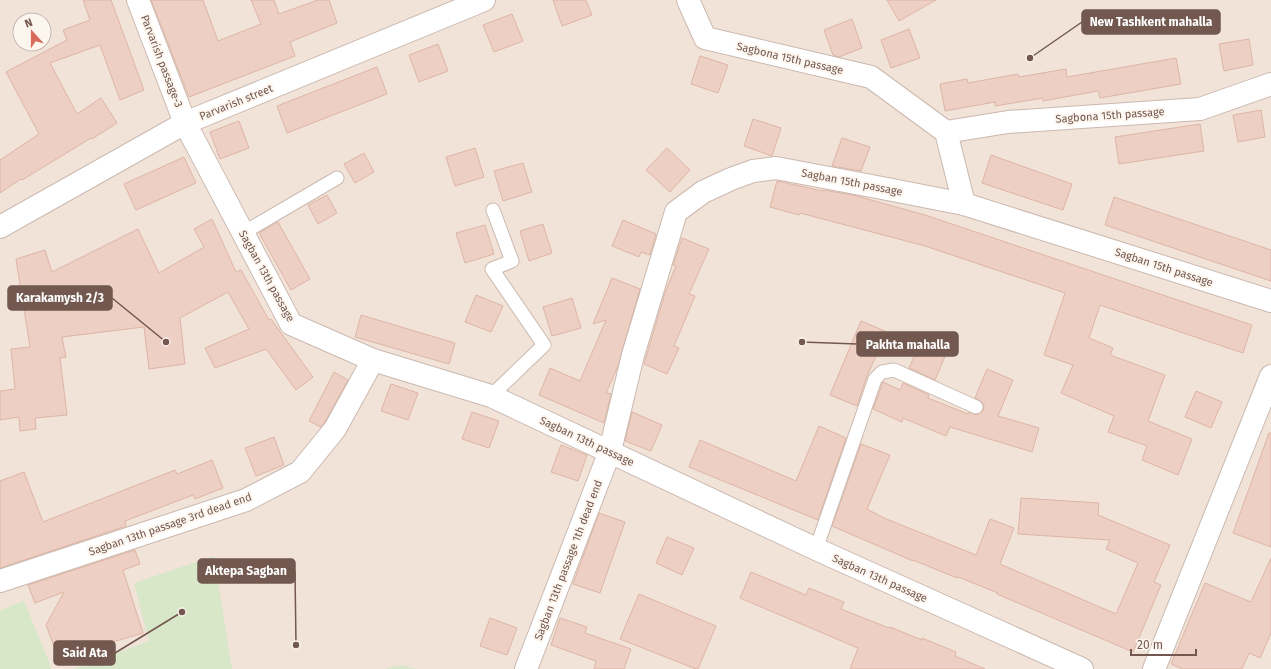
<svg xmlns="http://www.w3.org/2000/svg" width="1271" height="669" viewBox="0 0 1271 669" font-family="'Fira Sans',sans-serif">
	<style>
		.residential { fill: #f1e3d8; fill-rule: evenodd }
		.green { fill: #d8e7c8 }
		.building { fill: #edcfc3; stroke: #deb5a5 }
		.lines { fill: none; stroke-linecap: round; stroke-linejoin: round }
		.lane-casing { stroke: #cbb9b0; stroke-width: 15 }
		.street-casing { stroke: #cbb9b0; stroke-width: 24 }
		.lane { stroke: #fff; stroke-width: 13 }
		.street { stroke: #fff; stroke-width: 22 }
		.labels { text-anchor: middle; stroke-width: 4; stroke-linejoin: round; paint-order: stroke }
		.street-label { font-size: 11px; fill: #72584f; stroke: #fdf6ef }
		.leader { fill: none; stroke: #72584f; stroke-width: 1.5 }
		.callout-dot { fill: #72584f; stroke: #fdf6ef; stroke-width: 1.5 }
		.callout { fill: #72584f; stroke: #72584f; stroke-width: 1.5 }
		.callout-label { font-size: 12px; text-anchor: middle; font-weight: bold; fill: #fff }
	</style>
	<rect width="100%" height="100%" fill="#faf2e9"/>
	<path class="residential" d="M0 0H1271V83L1200 109 1271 84V669H0ZM20 20H44V44H20Z"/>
	<g class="green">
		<polygon points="214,556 232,669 74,669 149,641 134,583"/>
		<polygon points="24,601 52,669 0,669 0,610"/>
		<polygon points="401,665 417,669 385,669 387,668"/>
	</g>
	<g class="building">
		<polygon points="83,0 111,0 144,90 120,100 100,45 50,63 77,114 101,98 117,123 92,139 91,138 22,180 21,179 0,193 0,160 39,134 6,72 67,40 63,30 90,20"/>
		<polygon points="151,0 203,0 218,41 261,24 251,0 274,0 279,14 318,0 329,0 337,23 290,42 295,56 189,97"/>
		<polygon points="553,0 586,0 592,15 562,26"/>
		<polygon points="887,0 936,0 899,21"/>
		<polygon points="512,14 523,41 494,52 483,25"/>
		<polygon points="852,19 862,48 839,57 833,55 824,30"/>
		<polygon points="909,29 920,58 891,68 881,40"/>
		<polygon points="1249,39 1253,65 1224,71 1219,44"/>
		<polygon points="438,44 448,71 419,82 409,55"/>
		<polygon points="700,56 728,65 718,93 691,84"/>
		<polygon points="1176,58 1181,84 1100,98 1098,91 1043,101 1043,98 995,106 995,102 945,111 940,84 967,79 968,83 1018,74 1019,77 1066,69 1067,77"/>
		<polygon points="377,67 387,94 287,133 277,106"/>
		<polygon points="1261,110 1265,137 1238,142 1233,115"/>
		<polygon points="753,119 781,128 772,156 744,146"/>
		<polygon points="239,121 249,148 220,159 210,132"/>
		<polygon points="1200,124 1204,151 1119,164 1115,137"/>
		<polygon points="842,138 870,147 861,171 832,166"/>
		<polygon points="475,148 484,177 455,186 446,157"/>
		<polygon points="667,148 690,170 670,192 646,170"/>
		<polygon points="364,153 374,172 355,183 344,164"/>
		<polygon points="991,155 1072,184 1063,210 982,183"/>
		<polygon points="184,157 196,183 136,210 124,184"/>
		<polygon points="523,163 532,192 503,201 494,171"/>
		<polygon points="777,181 823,191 823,190 853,195 925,215 1252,325 1243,353 1100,305 1089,338 1113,348 1110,355 1165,375 1148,421 1192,439 1178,475 1142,460 1147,446 1108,432 1114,416 1061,393 1073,365 1044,355 1065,293 925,246 800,213 799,215 770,207"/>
		<polygon points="327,195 337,213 318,224 308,205"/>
		<polygon points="1114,197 1271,250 1271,281 1105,225"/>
		<polygon points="212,219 236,272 241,270 269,320 271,319 313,377 296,390 266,349 215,368 205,348 249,329 228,292 180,318 185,364 149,369 144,327 62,337 66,357 60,358 67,415 35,418 36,429 20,431 19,417 0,420 0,391 15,389 11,349 30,347 16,259 45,250 52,272 138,229 159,273 204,247 194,229"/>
		<polygon points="623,220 656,234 650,255 641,252 639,257 612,246"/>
		<polygon points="278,222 310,279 291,290 259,233"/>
		<polygon points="543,224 552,253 529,261 520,231"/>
		<polygon points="485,225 494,254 465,263 456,233"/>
		<polygon points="682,238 709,249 689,294 695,296 674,346 679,348 667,374 644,364 665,293 676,266 673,265"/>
		<polygon points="612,278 640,289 618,366 606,393 611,394 604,423 539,395 550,368 580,381 606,320 593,324"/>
		<polygon points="476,295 503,306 491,332 465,322"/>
		<polygon points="572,298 581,328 552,336 543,307"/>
		<polygon points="361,315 455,343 449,364 355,337"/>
		<polygon points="861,321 887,332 867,376 857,406 830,395"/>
		<polygon points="920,343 946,354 935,380 909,368"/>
		<polygon points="987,369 1013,380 998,416 1039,428 1032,452 950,427 946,436 903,418 902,422 873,409 883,382 900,390 903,383 929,395 928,398 968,414 969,412 977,415 983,411 984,406 982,402 975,398"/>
		<polygon points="334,372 348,380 325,422 321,427 309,421"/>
		<polygon points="391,384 418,393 408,420 381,411"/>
		<polygon points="1196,391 1222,402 1211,428 1185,417"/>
		<polygon points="472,412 499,421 489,448 462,439"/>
		<polygon points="632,412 662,425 651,451 625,441"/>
		<polygon points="819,426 846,438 818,520 689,467 700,440 796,481"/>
		<polygon points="1269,433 1271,433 1271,547 1233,533"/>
		<polygon points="274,437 284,465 256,476 245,448"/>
		<polygon points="861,444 890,455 867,509 884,518 976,555 990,519 1014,528 1000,564 1116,614 1138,563 1106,549 1110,540 1018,534 1021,498 1099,503 1098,515 1170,545 1154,582 1161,585 1133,652 997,594 998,593 958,577 957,578 913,560 913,561 832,526"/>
		<polygon points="561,445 587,455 578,481 551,472"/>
		<polygon points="212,460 223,488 195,499 193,495 125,521 126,526 0,568 0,481 24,472 43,522 175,470 177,474"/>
		<polygon points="599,513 625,522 600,593 573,584"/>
		<polygon points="667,537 694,548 682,575 656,563"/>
		<polygon points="135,550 140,564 123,570 143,633 69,655 54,646 46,625 64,592 35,603 28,585"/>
		<polygon points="1271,558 1271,633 1260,658 1249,653 1242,669 1182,669 1171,664 1205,583 1251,602"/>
		<polygon points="751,572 806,595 809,588 844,602 841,609 889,628 890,627 922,640 922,638 956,652 955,656 985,669 850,669 858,648 740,598"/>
		<polygon points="639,594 716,626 698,669 696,669 620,639"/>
		<polygon points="490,618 517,628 507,655 480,646"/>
		<polygon points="560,618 587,627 585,633 631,649 624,669 594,669 596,661 551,645"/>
	</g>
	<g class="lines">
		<g class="lane-casing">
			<g id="lane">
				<polyline points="243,233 337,178"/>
				<polyline points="491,396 544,345 492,269 512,261 493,210"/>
				<polyline points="816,549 875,379 882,372 894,370 976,407"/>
			</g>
		</g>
		<g class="street-casing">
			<g id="street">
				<polyline points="138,0 185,123 291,324 373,360 491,396 816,549 1082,669"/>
				<polyline points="688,0 705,38 871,77 946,132 964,204"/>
				<polyline points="946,132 1008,122 1200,109 1271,84"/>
				<polyline points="0,227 185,123 484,0"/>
				<polyline points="0,581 246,500 300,472 335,429 373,360"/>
				<polyline points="526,669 610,451 633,355 676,212 703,192 731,179 753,171 776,168 882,188 964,204 1271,301"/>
				<polyline points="1154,669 1271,376"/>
			</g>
		</g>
		<use href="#lane" class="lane"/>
		<use href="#street" class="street"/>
	</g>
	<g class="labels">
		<g class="street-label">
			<text transform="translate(790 58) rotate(13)" y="4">Sagbona 15th passage</text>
			<text transform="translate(162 61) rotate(69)" y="4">Parvarish passage-3</text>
			<text transform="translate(236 102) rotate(-22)" y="4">Parvarish street</text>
			<text transform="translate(1110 115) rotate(-4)" y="4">Sagbona 15th passage</text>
			<text transform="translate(852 182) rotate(11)" y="4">Sagban 15th passage</text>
			<text transform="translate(1164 267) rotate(18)" y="4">Sagban 15th passage</text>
			<text transform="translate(267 276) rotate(61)" y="4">Sagban 13th passage</text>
			<text transform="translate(587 441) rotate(25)" y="4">Sagban 13th passage</text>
			<text transform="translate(170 524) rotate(-19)" y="4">Sagban 13th passage 3rd dead end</text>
			<text transform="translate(568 560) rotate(-69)" y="4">Sagban 13th passage 1th dead end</text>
			<text transform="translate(880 578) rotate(24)" y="4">Sagban 13th passage</text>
		</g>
	</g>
	<path class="leader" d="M1030 58L1082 22M166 342L112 298M802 342L857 344M296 645L295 571M182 612L115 653"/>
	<g class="callout-dot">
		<circle cx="1030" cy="58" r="4"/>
		<circle cx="166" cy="342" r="4"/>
		<circle cx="802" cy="342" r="4"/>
		<circle cx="296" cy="645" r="4"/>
		<circle cx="182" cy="612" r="4"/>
	</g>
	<g class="callout">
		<rect x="1082" y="10" width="138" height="24" rx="4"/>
		<rect x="8" y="286" width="104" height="24" rx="4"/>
		<rect x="857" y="332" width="101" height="24" rx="4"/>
		<rect x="198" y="559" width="97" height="24" rx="4"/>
		<rect x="54" y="641" width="61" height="24" rx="4"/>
	</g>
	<g class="callout-label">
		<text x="1151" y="26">New Tashkent mahalla</text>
		<text x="60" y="302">Karakamysh 2/3</text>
		<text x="908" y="349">Pakhta mahalla</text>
		<text x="246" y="575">Aktepa Sagban</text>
		<text x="85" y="657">Said Ata</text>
	</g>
	<g transform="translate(32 32) rotate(339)"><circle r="19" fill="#fdf6ef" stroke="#c5b7af"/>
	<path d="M0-3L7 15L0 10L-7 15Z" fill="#d76a5b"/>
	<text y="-6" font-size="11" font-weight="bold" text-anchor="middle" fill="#72584f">N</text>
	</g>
	<path d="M1131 649v6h65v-6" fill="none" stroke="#72584f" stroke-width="2"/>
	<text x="1137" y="649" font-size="12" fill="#72584f" stroke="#fdf6ef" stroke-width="3" paint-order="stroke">20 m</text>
</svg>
